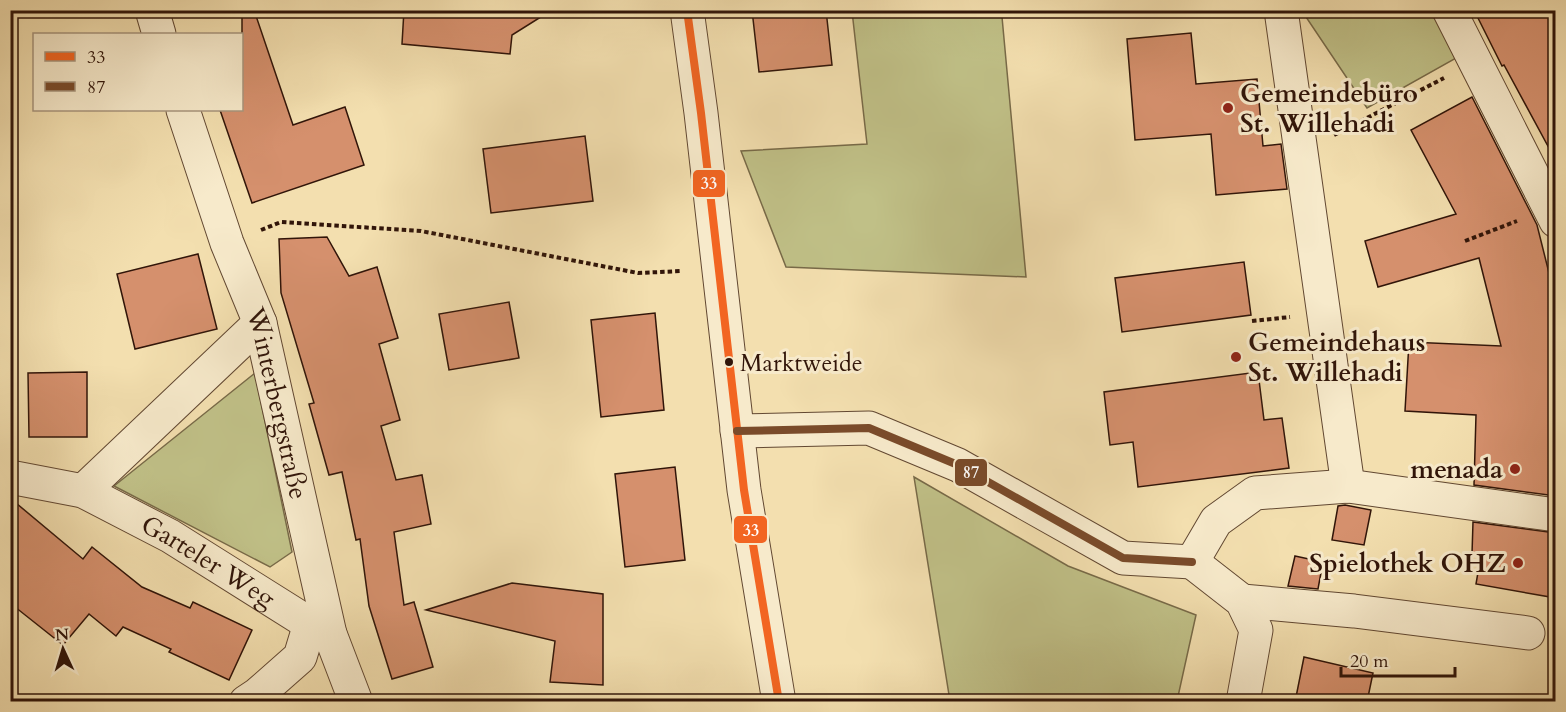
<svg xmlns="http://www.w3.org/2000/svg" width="1566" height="712" viewBox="0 0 1566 712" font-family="Cardo,serif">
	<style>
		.green { fill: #c0c087; stroke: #786a48; stroke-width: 1.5 }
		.building { fill: #d5906d; stroke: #311509; stroke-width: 1.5 }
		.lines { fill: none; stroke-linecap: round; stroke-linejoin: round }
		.minor-casing { stroke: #624832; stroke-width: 35 }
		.path { stroke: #311509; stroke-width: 4; stroke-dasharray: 4.5 3; stroke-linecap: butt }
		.minor { stroke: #f7eacb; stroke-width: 33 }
		.bus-1-casing { stroke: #f7eacb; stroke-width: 12 }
		.bus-2-casing { stroke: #f7eacb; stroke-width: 12 }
		.bus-1 { stroke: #f26522; stroke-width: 8 }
		.bus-2 { stroke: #7a4b2a; stroke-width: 8 }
		.poi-dot { fill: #8f2418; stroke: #f7eacb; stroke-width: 2 }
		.bus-dot { fill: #311509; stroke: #f7eacb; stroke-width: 2 }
		.labels { text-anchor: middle; stroke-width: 6; stroke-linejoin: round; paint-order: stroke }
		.bus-label { font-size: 24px; fill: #311509; stroke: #f7eacb; text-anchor: start }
		.poi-label { font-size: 26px; font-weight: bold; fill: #311509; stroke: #f7eacb; text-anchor: start }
		.street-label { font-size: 26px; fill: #311509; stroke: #f7eacb }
		.line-badge { stroke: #f7eacb; stroke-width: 2 }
		.badge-label { font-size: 16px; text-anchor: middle; font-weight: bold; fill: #fff }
	</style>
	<rect width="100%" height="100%" fill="#f3dfaf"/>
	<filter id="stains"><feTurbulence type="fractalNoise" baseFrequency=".00333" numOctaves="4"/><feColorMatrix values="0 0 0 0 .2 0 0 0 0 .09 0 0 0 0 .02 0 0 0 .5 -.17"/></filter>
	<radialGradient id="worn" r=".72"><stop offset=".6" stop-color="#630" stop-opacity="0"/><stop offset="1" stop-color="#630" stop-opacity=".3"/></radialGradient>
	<g class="green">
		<polygon points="852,11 989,10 1002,17 1026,277 786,267 741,151 867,144"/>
		<polygon points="1302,11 1441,11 1458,57 1367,108"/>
		<polygon points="255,373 292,552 270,567 114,486"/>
		<polygon points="914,477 1068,566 1196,615 1177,701 950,701"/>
	</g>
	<g class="building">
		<polygon points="242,10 254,10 293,125 345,107 364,165 252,203 220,110 242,110"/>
		<polygon points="404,10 552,10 512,35 510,54 402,44"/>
		<polygon points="752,10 826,10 832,65 759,72"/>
		<polygon points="1474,10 1556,10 1556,161 1504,65 1502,66"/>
		<polygon points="1191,33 1196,84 1257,79 1263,146 1281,144 1287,189 1216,195 1211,134 1135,140 1127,39"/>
		<polygon points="1472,97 1537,225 1556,301 1556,496 1474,485 1476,415 1405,411 1409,342 1501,346 1479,258 1378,287 1365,241 1456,214 1411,130"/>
		<polygon points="585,136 593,201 491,213 483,149"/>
		<polygon points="327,237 349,276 377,267 398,338 379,344 400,420 381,426 396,480 422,475 431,524 394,532 404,605 414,602 433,667 392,679 369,606 360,539 356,540 342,472 329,475 309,404 314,403 281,293 279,239"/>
		<polygon points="198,254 217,329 135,349 117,274"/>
		<polygon points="1244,262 1251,315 1122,332 1115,278"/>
		<polygon points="509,302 519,358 449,370 439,314"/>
		<polygon points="655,313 664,410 601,417 591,320"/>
		<polygon points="87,372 87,437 29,437 28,373"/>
		<polygon points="1258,372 1264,420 1282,418 1289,468 1138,487 1133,442 1110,445 1104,392"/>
		<polygon points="675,467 685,560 625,567 615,474"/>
		<polygon points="10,498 83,559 92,547 142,587 190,608 193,602 252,630 229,680 169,652 171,649 123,627 116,636 89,614 63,645 10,603"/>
		<polygon points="1345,505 1371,510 1364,545 1332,540 1338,506"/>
		<polygon points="1473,522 1556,533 1556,598 1476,584 1481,555 1472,554"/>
		<polygon points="1295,556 1323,562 1318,589 1288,586"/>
		<polygon points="512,583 603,594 603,685 550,682 555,641 426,610"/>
		<polygon points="1304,657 1373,673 1367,702 1295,702"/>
	</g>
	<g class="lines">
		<g class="minor-casing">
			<g id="minor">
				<polyline points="152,10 159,34"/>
				<polyline points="687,10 701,113 744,490 779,702"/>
				<polyline points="1281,10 1348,486"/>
				<polyline points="1449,10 1556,221"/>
				<path id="s1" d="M183 110 227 243 260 323 330 634 356 702"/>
				<polyline points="737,431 869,428 958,465 1123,558 1192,562"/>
				<path id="s2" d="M10 477 83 491 170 536 310 624 330 634"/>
				<polyline points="83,491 260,323"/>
				<polyline points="1192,562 1216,521 1255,493 1348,486 1556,515"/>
				<polyline points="1192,562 1242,601 1256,630 1243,702"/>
				<polyline points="1242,601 1354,611 1528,633"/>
				<polyline points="246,702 258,694 300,657 310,624"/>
			</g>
		</g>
		<g class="path">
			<polyline points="1334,135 1444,78"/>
			<polyline points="261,230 281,222 421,231 638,273 682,271"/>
			<polyline points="1465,241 1517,221"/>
			<polyline points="1252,321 1290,317"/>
		</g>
		<use href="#minor" class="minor"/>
		<g class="bus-1-casing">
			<polyline id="bus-1" points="687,10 701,113 744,490 779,702"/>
		</g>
		<g class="bus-2-casing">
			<polyline id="bus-2" points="737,431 869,428 958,465 1123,558 1192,562"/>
		</g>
		<use href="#bus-1" class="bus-1"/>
		<use href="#bus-2" class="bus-2"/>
	</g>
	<g class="poi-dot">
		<circle cx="1228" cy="108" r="6"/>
		<circle cx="1236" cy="357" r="6"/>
		<circle cx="1515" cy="469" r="6"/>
		<circle cx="1518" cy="563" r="6"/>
	</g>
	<circle class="bus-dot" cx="729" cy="362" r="5"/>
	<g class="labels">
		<g class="bus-label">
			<text x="740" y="371">Marktweide</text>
		</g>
		<g class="poi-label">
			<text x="1240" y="102">Gemeindebüro<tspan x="1240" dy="30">St. Willehadi</tspan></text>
			<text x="1248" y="351">Gemeindehaus<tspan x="1248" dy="30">St. Willehadi</tspan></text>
			<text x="1503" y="478" text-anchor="end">menada</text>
			<text x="1506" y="572" text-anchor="end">Spielothek OHZ</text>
		</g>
		<g class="street-label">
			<text dy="9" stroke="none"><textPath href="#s1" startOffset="309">Winterbergstraße</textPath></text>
			<text dy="9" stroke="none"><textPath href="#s2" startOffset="218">Garteler Weg</textPath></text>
		</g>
	</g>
	<g class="line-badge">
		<rect x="692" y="169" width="34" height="29" rx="6" fill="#f26522"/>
		<rect x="954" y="458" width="34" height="29" rx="6" fill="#7a4b2a"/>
		<rect x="733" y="515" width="35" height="29" rx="6" fill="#f26522"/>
	</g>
	<g class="badge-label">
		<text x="709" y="189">33</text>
		<text x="971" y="478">87</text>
		<text x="751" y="536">33</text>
	</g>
	<rect width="1566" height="712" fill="none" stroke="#f3dfaf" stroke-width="36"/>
	<rect x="12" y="12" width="1542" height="688" fill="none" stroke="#311509" stroke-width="3"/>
	<rect x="18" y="18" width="1530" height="676" fill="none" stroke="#311509" stroke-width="1.5"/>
	<rect x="33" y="33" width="210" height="78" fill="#f7eacb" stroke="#a8957d" stroke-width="1.5"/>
	<rect x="45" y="52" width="30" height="9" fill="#f26522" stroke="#a8957d" stroke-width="1.5"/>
	<text x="87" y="63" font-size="18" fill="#311509">33</text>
	<rect x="45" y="82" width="30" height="9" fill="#7a4b2a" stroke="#a8957d" stroke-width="1.5"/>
	<text x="87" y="93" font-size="18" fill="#311509">87</text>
	<g transform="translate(63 649) rotate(356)" stroke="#f7eacb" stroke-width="4.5" paint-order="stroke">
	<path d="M0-4.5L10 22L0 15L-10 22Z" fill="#311509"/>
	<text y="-9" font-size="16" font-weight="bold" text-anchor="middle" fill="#311509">N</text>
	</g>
	<path d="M1341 667v9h114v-9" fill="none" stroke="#311509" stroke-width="3"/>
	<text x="1350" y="667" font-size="18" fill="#311509" stroke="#f7eacb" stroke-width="4.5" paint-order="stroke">20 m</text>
	<rect width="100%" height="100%" filter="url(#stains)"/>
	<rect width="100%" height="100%" fill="url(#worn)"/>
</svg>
